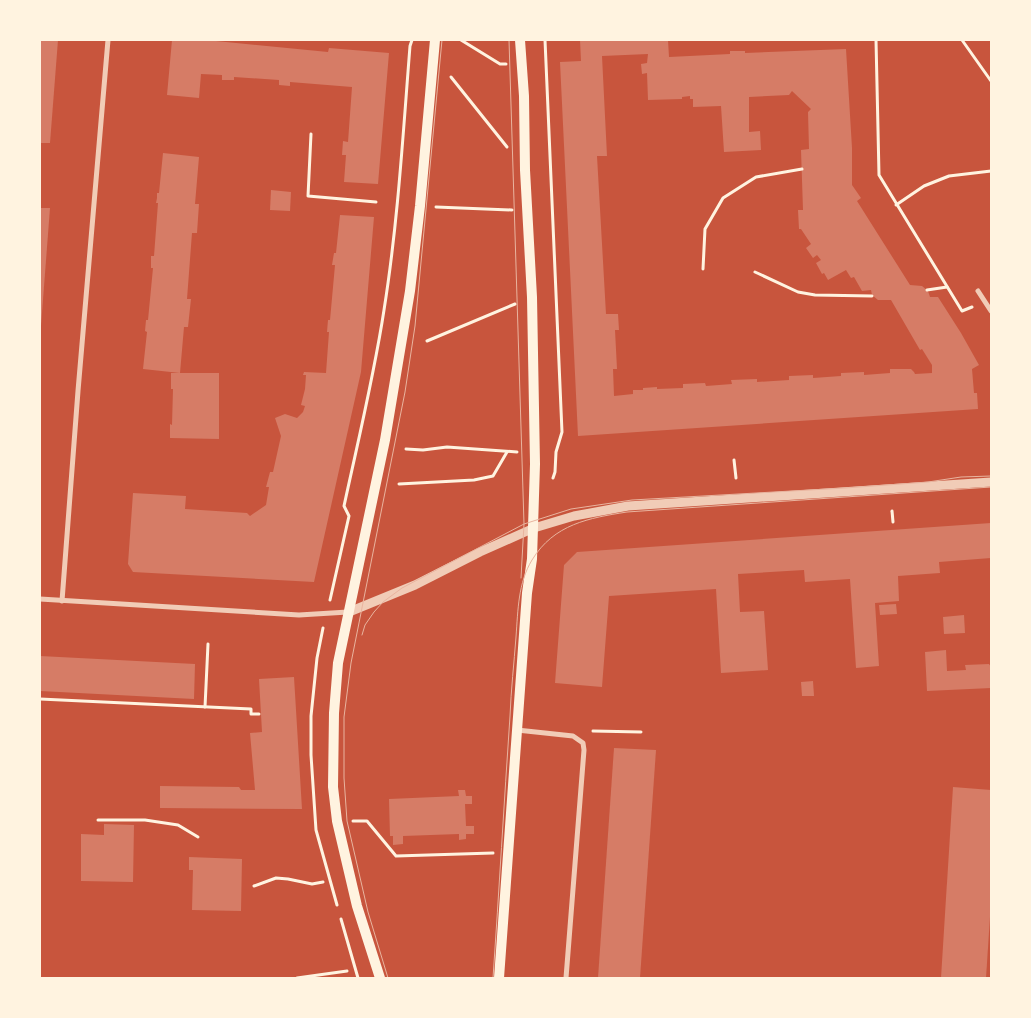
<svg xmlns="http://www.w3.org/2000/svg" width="1031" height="1018" viewBox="0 0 1031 1018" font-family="Karla,sans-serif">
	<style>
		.building { fill: #d67c66; fill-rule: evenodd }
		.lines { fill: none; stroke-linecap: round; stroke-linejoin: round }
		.path { stroke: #fff3e0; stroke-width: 3 }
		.minor { stroke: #f1ccb7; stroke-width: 5 }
		.tertiary { stroke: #f1ccb7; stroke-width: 9 }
		.secondary { stroke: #fff3e0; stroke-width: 10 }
		.tram { stroke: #e9b49f; stroke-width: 1 }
	</style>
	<rect width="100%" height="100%" fill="#c8553d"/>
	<g class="building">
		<polygon points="40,40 58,40 50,143 40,143"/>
		<polygon points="172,40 206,40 328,52 329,48 389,53 378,184 344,182 346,155 342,155 343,141 348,142 352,87 290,82 290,86 279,85 279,80 234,77 234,80 222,80 222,75 201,74 199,98 167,95"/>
		<path d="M580 40H668L669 57 730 54V51H745V53L846 49 852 148V185L861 198 857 201 910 285 922 286 928 291 930 297H938L961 333 979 365 972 369 974 393H977L978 409 578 436 560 62 581 61ZM648 54 647 63 641 64 642 74 647 73 648 100 682 99V97L690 96V99H693V107L721 106 724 152 761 150 760 131 749 132V97L789 95 792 91 811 109 808 112 809 149 801 150 803 210H798L799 229H801L811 244 806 248 813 258 817 255 821 260 816 263 822 274 824 273 828 280 846 270 851 278 854 277 862 291 871 290 872 295 878 300H891L920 350 922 349 932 365V373L915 374 914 372 911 369H890V373L864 375V372L841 373V376L813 378V375L789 376V380L757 382V379L731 380 732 384 706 386 705 383 683 384V388L657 389V387L643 388V390H633V394L614 396 613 369H617L615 330H619L618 314H606L597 156H607L602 56Z"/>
		<polygon points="163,153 199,157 195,204 199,204 197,233 192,233 187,299 191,299 188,327 184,327 180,373 143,369 147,332 145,331 146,320 148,320 153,268 151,268 151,256 154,256 158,203 156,203 157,198 157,193 159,193"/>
		<polygon points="271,190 291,192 290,211 270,210"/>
		<polygon points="40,208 50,208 41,326 40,326"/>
		<polygon points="340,215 374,217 361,372 314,582 133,572 128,564 133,493 186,496 185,509 247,513 250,516 266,505 269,487 266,487 270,472 273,472 281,436 275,418 285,414 297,418 303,412 305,406 301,405 305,389 306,375 303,375 304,372 326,373 329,332 327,332 328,320 330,320 335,265 332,265 334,253 336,253"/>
		<polygon points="171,373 219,373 219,439 170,438 170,424 172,425 173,389 171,389"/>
		<polygon points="991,523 991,558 939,562 940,573 898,576 899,601 875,603 879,666 856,668 850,579 805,582 804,570 738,574 740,612 764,611 768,670 721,673 716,589 609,596 602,687 555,683 564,565 577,552"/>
		<polygon points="896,604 897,614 880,615 879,605"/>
		<polygon points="964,615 965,633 944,634 943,617"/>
		<polygon points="946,650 947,671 966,670 965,665 989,664 991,667 991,688 927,691 925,652"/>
		<polygon points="40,656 195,664 194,699 40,691"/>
		<polygon points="294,677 302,809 160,808 160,786 239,787 241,790 255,790 250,733 262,732 259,679"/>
		<polygon points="813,681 814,696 802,696 801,682"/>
		<polygon points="614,748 656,750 640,978 598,978"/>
		<polygon points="953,787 991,790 991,902 986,978 941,978"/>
		<polygon points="458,790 465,790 466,796 472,796 472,804 465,804 466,826 474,826 474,834 466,834 466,839 459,840 459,834 403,836 403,844 393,845 393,836 390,836 389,799 459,796"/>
		<polygon points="104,824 134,825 133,882 81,881 81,834 104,835"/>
		<polygon points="189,857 242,859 241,911 192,910 193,870 189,870"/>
	</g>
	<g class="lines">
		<g class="path">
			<polyline points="461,40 500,64 506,64"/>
			<polyline points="545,40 562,432 556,452 555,472 553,478"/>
			<polyline points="876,40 879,175 962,311 972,307"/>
			<polyline points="962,40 991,81"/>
			<polyline points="451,77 507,147"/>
			<polyline points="311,134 308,196 376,202"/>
			<polyline points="896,205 924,186 949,176 991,171"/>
			<polyline points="436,207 512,210"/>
			<polyline points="703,269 705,229 723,198 756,177 802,169"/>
			<polyline points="755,272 798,292 815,295 872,296"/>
			<polyline points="927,290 947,287"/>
			<polyline points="427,341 515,304"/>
			<polyline points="406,449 423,450 447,447 517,452"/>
			<polyline points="734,460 736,478"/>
			<polyline points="399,484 474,480 493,476 507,452"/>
			<polyline points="892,511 893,522"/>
			<path d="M330 600 349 516 344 506C358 441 374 376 384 310 398 222 403 134 410 46L412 40"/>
			<polyline points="323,628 317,658 311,716 311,755 316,830 337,905"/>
			<polyline points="40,699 251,709 251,714 259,714"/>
			<polyline points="205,707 208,644"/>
			<polyline points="593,731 641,732"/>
			<polyline points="98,820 145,820 178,825 198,837"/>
			<polyline points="353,821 367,821 396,856 493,853"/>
			<polyline points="254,886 276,878 288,879 312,884 323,882"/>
			<polyline points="341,919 358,978"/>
			<polyline points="297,978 347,971"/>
		</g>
		<g class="minor">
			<polyline points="978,291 991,311"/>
			<polyline points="40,599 299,615 348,612"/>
			<polyline points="62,601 78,391 108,40"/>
			<polyline points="517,730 573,736 583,743 584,750 566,978"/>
		</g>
		<polyline class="tertiary" points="349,612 415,585 480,552 534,528 574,516 628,506 991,482"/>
		<g class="secondary">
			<polyline points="380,978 357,906 337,821 333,787 334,713 338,663 385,440 410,291 420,206 435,40"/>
			<polyline points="499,978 527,593 532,559 535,464 532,297 525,170 524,96 520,40"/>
		</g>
		<g class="tram">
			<polyline points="509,40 524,524 521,578"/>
			<polyline points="362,635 365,625 374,612 383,602 402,588 524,524 571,509 632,500 845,488 928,482 961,477 991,476"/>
			<polyline points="388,978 368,912 347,821 344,778 344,717 351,663 405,392 415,326 442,40"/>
			<path d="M493 978C499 891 504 804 510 716 511 690 514 663 516 637 518 610 518 583 532 560 554 524 589 518 627 512L991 487"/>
		</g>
	</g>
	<rect width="1031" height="1018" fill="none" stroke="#fff3e0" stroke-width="82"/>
</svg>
